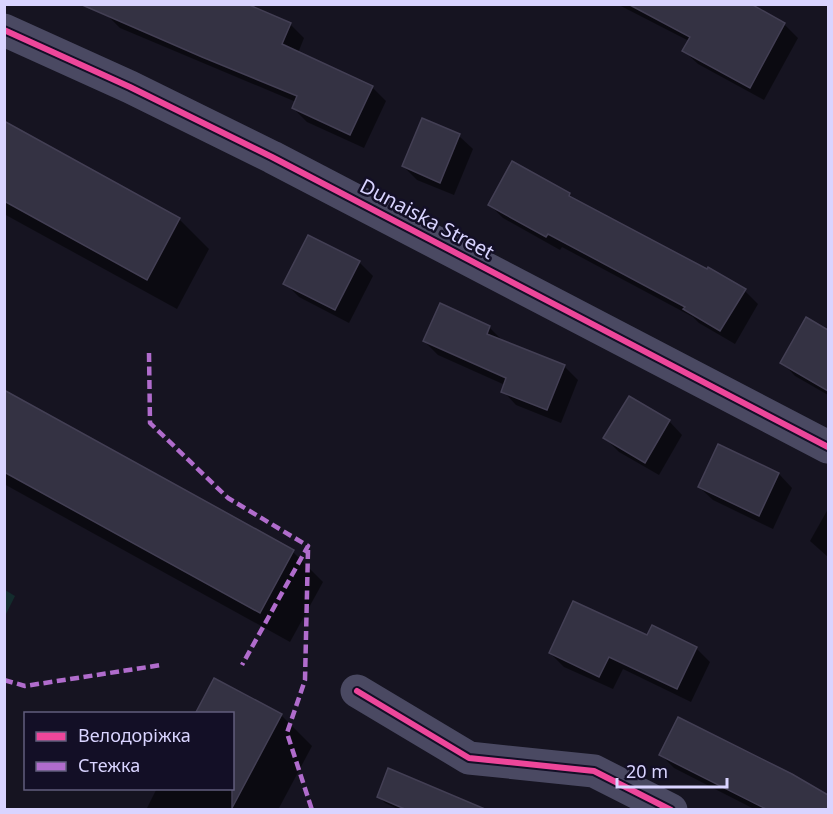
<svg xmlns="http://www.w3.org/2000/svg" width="833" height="814" viewBox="0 0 833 814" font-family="'Noto Sans',sans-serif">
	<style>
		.green { fill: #132c2d }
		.shadow { fill: #0007 }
		.building { fill: #343243; stroke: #433f54; stroke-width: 1.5 }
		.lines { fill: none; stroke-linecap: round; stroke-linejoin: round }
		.street { stroke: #4a4962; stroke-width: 33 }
		.quiet { stroke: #b06ccc; stroke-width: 4.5; stroke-dasharray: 9 4.5; stroke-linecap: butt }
		.cycleway-casing { stroke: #130f26; stroke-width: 10 }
		.cycleway { stroke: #ed469a; stroke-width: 6 }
		.labels { text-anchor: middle; stroke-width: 5; stroke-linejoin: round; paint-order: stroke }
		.street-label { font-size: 20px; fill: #d9d4ff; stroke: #130f26 }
	</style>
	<rect width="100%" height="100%" fill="#161421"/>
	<polygon class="green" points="5,590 15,596 5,616"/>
	<g class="shadow">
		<polygon points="617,4 748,4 784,24 798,38 764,100 698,64 684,51 689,41"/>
		<polygon points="107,15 290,24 304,38 298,53 372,87 386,101 364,148 307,122 293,108 296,102 120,28"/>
		<polygon points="4,123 179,219 209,249 177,309 4,214"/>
		<polygon points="459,136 473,149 454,195 417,180 403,166"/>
		<polygon points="569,194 577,202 745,291 758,304 735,344 699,323 693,317 562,247 560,250 503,218 490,205"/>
		<polygon points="359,262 373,276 349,323 299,297 285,283"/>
		<polygon points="806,319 828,332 828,395 795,376 782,362"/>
		<polygon points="489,327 503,341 564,366 578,380 561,423 516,405 503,391 505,385 438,355 424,341"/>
		<polygon points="4,392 293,552 323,582 290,642 4,484"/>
		<polygon points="669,421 682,435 659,475 619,452 605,438"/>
		<polygon points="719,446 779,474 792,488 773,529 713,500 699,487"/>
		<polygon points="828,509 828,557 810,541"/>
		<polygon points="648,637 696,648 710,662 691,702 623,669 613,689 564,667 550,653"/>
		<polygon points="215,680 282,716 312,746 278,810 146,810 157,788 232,788 232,714"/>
		<polygon points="661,755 791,775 828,797 828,810 756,810 674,768"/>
		<polygon points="378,796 481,810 400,810 385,803"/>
	</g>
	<g class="building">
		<polygon points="80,4 247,4 291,23 282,44 373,86 350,135 292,108 297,96 202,57"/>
		<polygon points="628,4 751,4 785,23 750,88 682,51 690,37"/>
		<polygon points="422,118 460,134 440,183 402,166"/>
		<polygon points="4,121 180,218 147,280 4,201"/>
		<polygon points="512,161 570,193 569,196 707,269 708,267 746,289 720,331 683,309 685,307 548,234 546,237 488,205"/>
		<polygon points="308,235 360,261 335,310 283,284"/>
		<polygon points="440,303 490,326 487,334 565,365 547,410 501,392 506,378 423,341"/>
		<polygon points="806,317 828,330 828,391 780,363"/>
		<polygon points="4,390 294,550 260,613 4,472"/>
		<polygon points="629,396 670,420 645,463 603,438"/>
		<polygon points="718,444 779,473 759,516 698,487"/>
		<polygon points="573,601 647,635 652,625 697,647 677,689 609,657 599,677 549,653"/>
		<polygon points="214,678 282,714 232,808 232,714 195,714"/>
		<polygon points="678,717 792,774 828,795 828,810 768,810 659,755"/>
		<polygon points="388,768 485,809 485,810 407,810 377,797"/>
	</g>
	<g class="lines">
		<g class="street">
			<polyline points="4,30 130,87 272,157 828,447"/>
			<polyline points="357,691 469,758 594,771 671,810"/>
		</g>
		<g class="quiet">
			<polyline points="149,353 150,423 228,498 308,546 242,665"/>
			<polyline points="308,550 305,680 287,733 312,810"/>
			<polyline points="4,680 25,686 161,665"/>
		</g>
		<g class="cycleway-casing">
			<g id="cycleway">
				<polyline points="4,30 130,87 272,157 828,447"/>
				<polyline points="357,691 469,758 594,771 671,810"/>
			</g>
		</g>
		<use href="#cycleway" class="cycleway"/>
	</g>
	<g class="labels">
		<g class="street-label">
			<text transform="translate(427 219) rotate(28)" y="7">Dunaiska Street</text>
		</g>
	</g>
	<rect width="833" height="814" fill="none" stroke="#d9d4ff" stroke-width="12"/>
	<rect x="24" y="712" width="210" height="78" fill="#130f26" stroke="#625e7d" stroke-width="1.5"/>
	<rect x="36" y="732" width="30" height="9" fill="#ed469a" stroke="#625e7d" stroke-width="1.5"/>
	<text x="78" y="742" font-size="18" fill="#d9d4ff">Велодоріжка</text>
	<rect x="36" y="762" width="30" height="9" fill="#b06ccc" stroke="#625e7d" stroke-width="1.5"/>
	<text x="78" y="772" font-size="18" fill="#d9d4ff">Стежка</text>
	<path d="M617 778v9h110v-9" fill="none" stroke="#d9d4ff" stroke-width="3"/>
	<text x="626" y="778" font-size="18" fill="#d9d4ff" stroke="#130f26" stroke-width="4.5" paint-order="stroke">20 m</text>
</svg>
